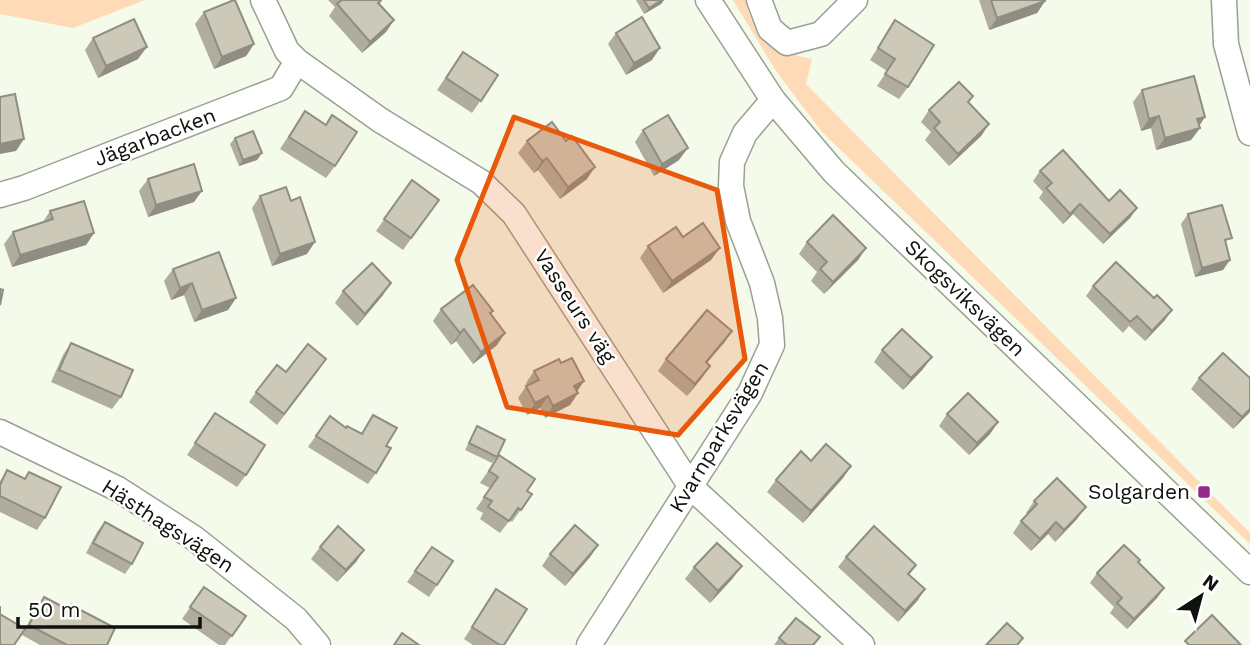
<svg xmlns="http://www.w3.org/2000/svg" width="1250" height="645" viewBox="0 0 1250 645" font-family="'Work Sans',sans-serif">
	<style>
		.green { fill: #ffdab7 }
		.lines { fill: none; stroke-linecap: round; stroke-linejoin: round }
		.minor-casing { stroke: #9aa092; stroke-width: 27 }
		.minor { stroke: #fff; stroke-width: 24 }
		.wall { fill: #b0ad9f }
		.shaded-wall { fill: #908d82 }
		.building { fill: #cdc9b9; stroke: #908d82; stroke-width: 2 }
		.marked { fill: #e8590c; fill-opacity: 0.2; stroke: #e8590c; stroke-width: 5; stroke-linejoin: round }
		.poi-dot { fill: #95298a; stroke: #fff; stroke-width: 2.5 }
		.labels { text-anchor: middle; stroke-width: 5; stroke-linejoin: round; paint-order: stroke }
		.street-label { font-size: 21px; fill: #0f120c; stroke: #fff }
		.poi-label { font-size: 21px; fill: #0f120c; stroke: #fff; text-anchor: end }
	</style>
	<rect width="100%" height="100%" fill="#f4fbeb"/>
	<g class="green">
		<polygon points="0,0 145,0 73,28 0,14"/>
		<path d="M733 0H745C755 38 774 51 812 59L806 84 1250 533V544L822 132 776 71Z"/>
	</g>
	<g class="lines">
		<g class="minor-casing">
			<g id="minor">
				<polyline points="263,0 287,51 297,61 380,120 481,182 514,214 691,487 862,645"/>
				<polyline points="708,0 773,100 834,172 1250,572"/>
				<polyline points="759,0 770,29 787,43 821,34 855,0"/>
				<polyline points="1224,0 1226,44 1250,133"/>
				<polyline points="0,195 24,188 281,88 297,61"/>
				<polyline points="0,432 118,489 194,538 296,619 318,645"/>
				<polyline points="589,645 750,393 772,345 770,318 762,283 738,221 731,186 732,162 745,133 773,100"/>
			</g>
		</g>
		<use href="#minor" class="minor"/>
	</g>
	<g class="wall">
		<polygon points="328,0 382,0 380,4 394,20 386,32 362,53 329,16 335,7"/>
		<polygon points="636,0 664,0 661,4 644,14"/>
		<polygon points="979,0 1045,0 1045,1 1037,13 989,30"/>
		<polygon points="204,12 254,44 246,56 214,69 195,24"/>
		<polygon points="895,20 908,87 899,99 877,86 887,71 870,60"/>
		<polygon points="616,33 652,60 626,75 608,44"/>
		<polygon points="93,38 138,59 98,78 85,50"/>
		<polygon points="463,52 498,75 472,113 437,90"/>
		<polygon points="1142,90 1205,117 1199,126 1200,128 1191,140 1156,150 1151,128 1141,131 1133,102"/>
		<polygon points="969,103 989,124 981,136 949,166 925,140 931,132 921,122 929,110"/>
		<polygon points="297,123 335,166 326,178 280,149"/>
		<polygon points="643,130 679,160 654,176 635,142"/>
		<polygon points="235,138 262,153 257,160 239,166 230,144"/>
		<polygon points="527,141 587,179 560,199 538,170 534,173 518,153"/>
		<polygon points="1040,171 1109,201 1137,208 1130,218 1103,244 1073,214 1063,224 1039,198 1043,192 1033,181"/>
		<polygon points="148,179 194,202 148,217 139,191"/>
		<polygon points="412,180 439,200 403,250 376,231"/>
		<polygon points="260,196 307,254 272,266 252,208"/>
		<polygon points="50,211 94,233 86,245 12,267 4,244 13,232 43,222"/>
		<polygon points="1188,214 1226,246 1223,270 1195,277 1181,224"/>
		<polygon points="683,237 711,260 663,293 640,258 648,246"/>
		<polygon points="807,242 866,248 858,260 824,294 811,281 817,272 799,254"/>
		<polygon points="173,269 236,298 228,310 194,322 184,295 171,300 164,281"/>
		<polygon points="1093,286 1154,298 1165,320 1145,341 1129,326 1123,333 1086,296"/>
		<polygon points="343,291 383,295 357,326 335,303"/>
		<polygon points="441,309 493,311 491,314 505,333 497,345 473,364 456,341 451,345 433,321"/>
		<polygon points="732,331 707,363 710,366 687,396 658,371 666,359"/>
		<polygon points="71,343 121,397 112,409 51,382 63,355"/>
		<polygon points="882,350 923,369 903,390 874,362"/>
		<polygon points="561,363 584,381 577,391 578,393 570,405 545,418 540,408 527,415 518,398 527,385 526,383 534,371"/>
		<polygon points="319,370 277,425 249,402 256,392 286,372"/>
		<polygon points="1199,378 1250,378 1250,412 1233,429 1191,389"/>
		<polygon points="215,413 246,475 237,487 187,455"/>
		<polygon points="947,414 998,422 990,434 969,455 939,426"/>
		<polygon points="373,415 386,446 376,473 368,484 308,447 330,416 346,428 361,434"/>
		<polygon points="477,426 497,457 492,463 465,450"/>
		<polygon points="499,455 527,491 532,494 512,522 510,520 500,533 480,519 483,513 476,509 490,488 480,483"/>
		<polygon points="811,461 851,466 843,478 803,523 767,492 776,480"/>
		<polygon points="7,470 24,479 29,472 45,518 37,530 0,512 0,481"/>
		<polygon points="1034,501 1077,519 1055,542 1048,534 1031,551 1013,533 1021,521 1027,514 1026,513"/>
		<polygon points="105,522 132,564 125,574 86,553 97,532"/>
		<polygon points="598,545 590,557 565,586 542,566 550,554"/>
		<polygon points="320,547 364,550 356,562 337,582 311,559"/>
		<polygon points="432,547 453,561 429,597 407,582"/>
		<polygon points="846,557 916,565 909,575 918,600 898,622 838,567"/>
		<polygon points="1138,563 1164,588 1157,598 1127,629 1110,613 1114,607 1090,583 1097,573"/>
		<polygon points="694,567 733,578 710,603 685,579"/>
		<polygon points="204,587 246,616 225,645 219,645 182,619"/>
		<polygon points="496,589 504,645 473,645 464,639"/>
		<polygon points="44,597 68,610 71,605 107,645 40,645 22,635 36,608"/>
		<polygon points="820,637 814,645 774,645 779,638"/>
	</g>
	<g class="shaded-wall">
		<polygon points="662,0 664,0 661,4 644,14 649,8"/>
		<polygon points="1045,1 1037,13 989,30 997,18"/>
		<polygon points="394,20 386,32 362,53 370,42"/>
		<polygon points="254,44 246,56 214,69 222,57"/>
		<polygon points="147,47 138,59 98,78 106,66"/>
		<polygon points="660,48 652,60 626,75 634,63"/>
		<polygon points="1159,116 1151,128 1141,131 1149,119"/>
		<polygon points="1205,117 1197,129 1197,119"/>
		<polygon points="989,124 981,136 949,166 958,154"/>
		<polygon points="1200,128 1191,140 1156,150 1165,138"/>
		<polygon points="24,139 16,151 0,154 0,144"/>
		<polygon points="688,148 679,160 654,176 662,164"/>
		<polygon points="262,153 257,160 239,166 243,160"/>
		<polygon points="547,158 538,170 534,173 542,161"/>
		<polygon points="595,167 587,179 560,199 568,187"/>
		<polygon points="202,191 194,202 148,217 156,205"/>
		<polygon points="1080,204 1073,214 1063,224 1070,214"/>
		<polygon points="1137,208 1130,218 1103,244 1110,234"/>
		<polygon points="94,233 86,245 12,267 20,255"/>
		<polygon points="315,242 307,254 272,266 280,254"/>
		<polygon points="720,248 711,260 663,293 672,281"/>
		<polygon points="866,248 858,260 824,294 833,282"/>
		<polygon points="1230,260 1223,270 1195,277 1202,268"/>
		<polygon points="192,283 184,295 171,300 180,288"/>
		<polygon points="391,283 383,295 357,326 365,314"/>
		<polygon points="236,298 228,310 194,322 202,310"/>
		<polygon points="1172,310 1165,320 1145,341 1152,331"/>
		<polygon points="464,329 456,341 451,345 460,333"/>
		<polygon points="732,331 724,343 697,374 706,362"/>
		<polygon points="505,333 497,345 473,364 481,352"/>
		<polygon points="932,357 923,369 903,390 911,378"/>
		<polygon points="710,366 702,378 687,396 695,384"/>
		<polygon points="584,381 576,393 574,386"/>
		<polygon points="578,393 570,405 545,418 553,406"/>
		<polygon points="548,396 540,408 527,415 535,403"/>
		<polygon points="1250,409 1250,412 1233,429 1242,417"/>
		<polygon points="998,422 990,434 969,455 977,443"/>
		<polygon points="851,466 843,478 803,523 811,511"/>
		<polygon points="1086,507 1077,519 1055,542 1064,530"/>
		<polygon points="1056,522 1048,534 1031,551 1040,539"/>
		<polygon points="598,545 590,557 565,586 573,574"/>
		<polygon points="364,550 356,562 337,582 346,570"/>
		<polygon points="742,566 733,578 710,603 718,591"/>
		<polygon points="1164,588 1157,598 1127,629 1134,619"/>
		<polygon points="925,589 918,600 898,622 905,611"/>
	</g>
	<g class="building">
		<polygon points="234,0 235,0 254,44 222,57 204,12"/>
		<polygon points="342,0 381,0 378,3 394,20 370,42 337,4"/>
		<polygon points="644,0 662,0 649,8"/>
		<polygon points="991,0 1045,0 1045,1 997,18"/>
		<polygon points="642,17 660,48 634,63 616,33"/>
		<polygon points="134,19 147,47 106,66 93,38"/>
		<polygon points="895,20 934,45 908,87 885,74 895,59 878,48"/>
		<polygon points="463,52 498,75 481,101 446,78"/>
		<polygon points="1194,76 1205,117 1197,119 1200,128 1165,138 1159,116 1149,119 1142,90"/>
		<polygon points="959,82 973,96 968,102 989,124 958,154 934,128 940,122 929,110"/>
		<polygon points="15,94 24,139 0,144 0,97"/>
		<polygon points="305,111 326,125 332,115 357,132 335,166 289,137"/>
		<polygon points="668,115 688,148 662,164 643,130"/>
		<polygon points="552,122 566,141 572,136 595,167 568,187 547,158 542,161 527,141"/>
		<polygon points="253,131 262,153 243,160 235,138"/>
		<polygon points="1063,150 1109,201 1120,190 1137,208 1110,234 1080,204 1070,214 1046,188 1052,183 1040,171"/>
		<polygon points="194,164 202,191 156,205 148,179"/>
		<polygon points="412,180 439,200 411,238 384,219"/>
		<polygon points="286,187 291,201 300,197 315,242 280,254 260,196"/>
		<polygon points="84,201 94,233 20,255 13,232 53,219 50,211"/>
		<polygon points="1222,205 1232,238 1225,240 1230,260 1202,268 1188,214"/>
		<polygon points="833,215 866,248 833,282 820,269 827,262 807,242"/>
		<polygon points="703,223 720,248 672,281 648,246 676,227 683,237"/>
		<polygon points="219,252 236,298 202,310 192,283 180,288 173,269"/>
		<polygon points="1116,262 1154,298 1157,295 1172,310 1152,331 1137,316 1130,322 1093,286"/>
		<polygon points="372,263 391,283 365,314 343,291"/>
		<polygon points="473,285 493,311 490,313 505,333 481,352 464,329 460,333 441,309"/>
		<polygon points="0,289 3,290 0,305"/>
		<polygon points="707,310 732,331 706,362 710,366 695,384 666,359"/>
		<polygon points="902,329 932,357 911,378 882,350"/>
		<polygon points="71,343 133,370 121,397 59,370"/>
		<polygon points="308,344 326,359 284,414 256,392 277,365 286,372"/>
		<polygon points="1223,353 1250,378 1250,409 1242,417 1199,378"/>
		<polygon points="572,358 584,381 574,386 578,393 553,406 548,396 535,403 526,386 539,380 534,371 559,359 561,363"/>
		<polygon points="968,393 998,422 977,443 947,414"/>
		<polygon points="215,413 265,445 246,475 195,443"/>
		<polygon points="373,415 397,428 386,446 391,448 376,473 316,436 330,416 346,428 347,426 362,434"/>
		<polygon points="477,426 505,440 497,457 469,443"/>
		<polygon points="826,444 851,466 811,511 776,480 801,451 811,461"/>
		<polygon points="499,455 535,479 527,491 532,494 521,510 518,508 509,521 488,507 492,501 484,497 498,477 489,471"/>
		<polygon points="7,470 25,479 29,472 61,487 45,518 0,496 0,485"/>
		<polygon points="1057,478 1086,507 1064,530 1056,522 1040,539 1021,521 1037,504 1034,501"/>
		<polygon points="105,522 143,543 132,564 93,543"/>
		<polygon points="575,525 598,545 573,574 550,554"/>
		<polygon points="338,526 364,550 346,570 320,547"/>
		<polygon points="874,526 916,565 908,574 925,589 905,611 846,557"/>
		<polygon points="717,543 742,566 718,591 694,567"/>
		<polygon points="1124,545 1140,560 1138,562 1164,588 1134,619 1117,603 1122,598 1097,573"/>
		<polygon points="432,547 453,561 437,585 415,571"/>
		<polygon points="204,587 246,616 232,636 190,607"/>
		<polygon points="496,589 527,609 504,645 500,645 472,627"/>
		<polygon points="44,597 69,610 71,605 115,628 107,645 67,645 29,625"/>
		<polygon points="0,606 0,614 25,629 14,645 2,645 0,644"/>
		<polygon points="1212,615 1241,645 1189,645 1185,641"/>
		<polygon points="796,618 820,637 813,645 787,645 779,638"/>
		<polygon points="1007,623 1023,638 1017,645 986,645"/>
		<polygon points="402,633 419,645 394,645"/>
	</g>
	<path class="marked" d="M514 117 717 190 745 359 678 435 507 407 457 260Z"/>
	<rect class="poi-dot" x="1197" y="485" width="14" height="14" rx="3.5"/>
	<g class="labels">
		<g class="street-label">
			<text transform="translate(155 137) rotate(-21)" y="7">Jägarbacken</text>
			<text transform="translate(965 298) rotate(44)" y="7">Skogsviksvägen</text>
			<text transform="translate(575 306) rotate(57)" y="7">Vasseurs väg</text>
			<text transform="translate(719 437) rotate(-59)" y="7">Kvarnparksvägen</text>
			<text transform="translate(168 526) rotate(33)" y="7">Hästhagsvägen</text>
		</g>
		<g class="poi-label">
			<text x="1190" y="499">Solgarden</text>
		</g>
	</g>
	<g transform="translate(1201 596) rotate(36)" stroke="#ffffff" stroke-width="5" paint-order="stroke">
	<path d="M0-5L12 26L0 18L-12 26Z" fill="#0f120c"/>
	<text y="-10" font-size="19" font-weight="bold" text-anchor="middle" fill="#0f120c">N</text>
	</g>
	<path d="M18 617v10h182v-10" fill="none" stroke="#0f120c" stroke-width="3.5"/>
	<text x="28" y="617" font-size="21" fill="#0f120c" stroke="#ffffff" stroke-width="5" paint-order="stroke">50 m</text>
</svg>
